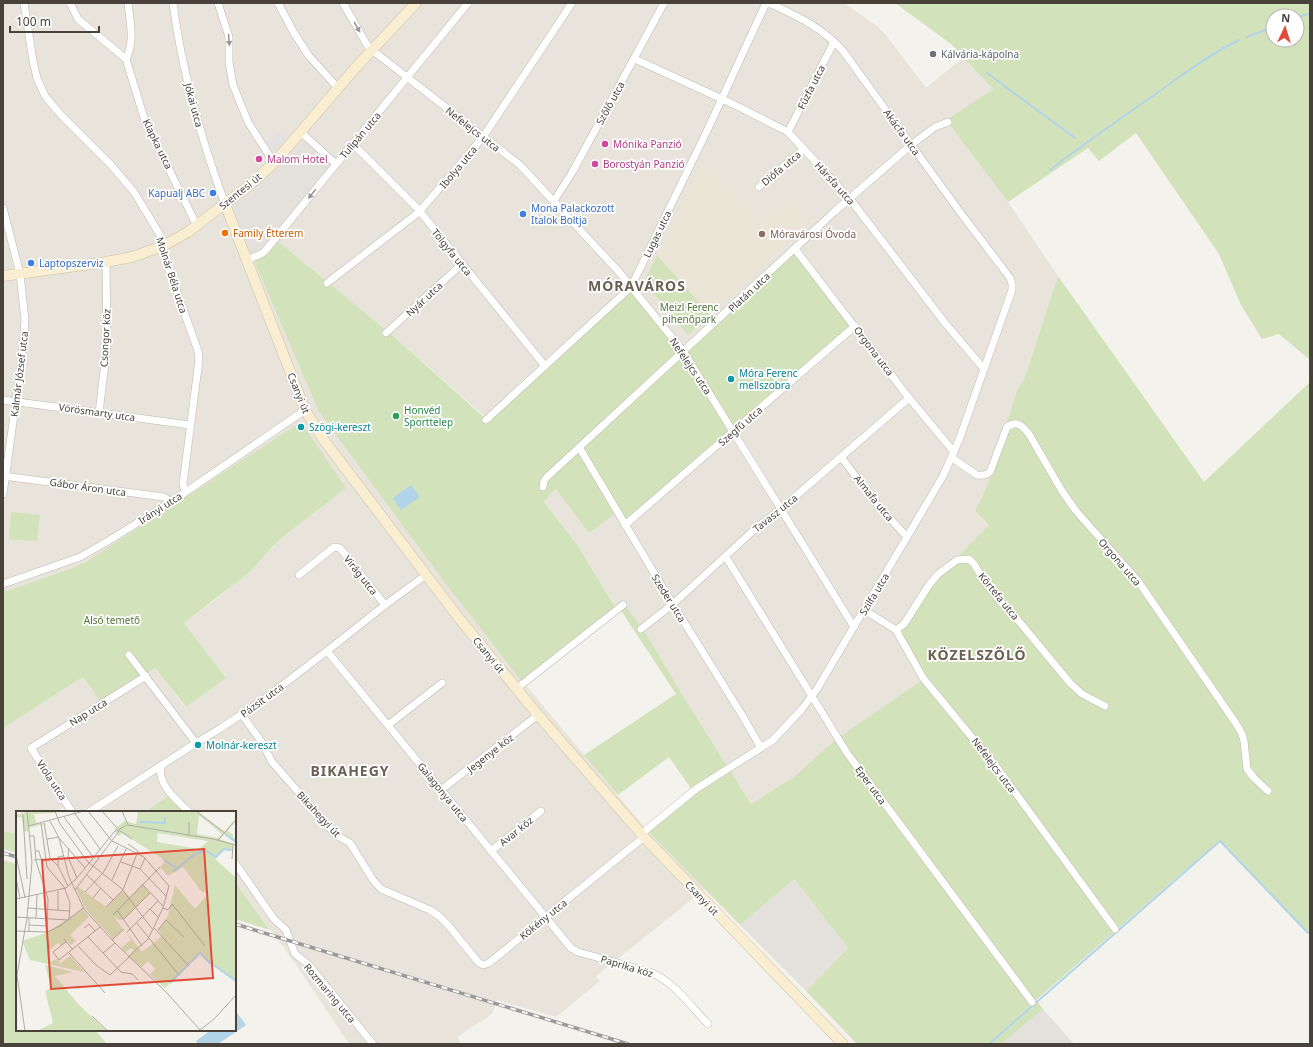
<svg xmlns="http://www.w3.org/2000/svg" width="1313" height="1047" viewBox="0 0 1313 1047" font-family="'Noto Sans',sans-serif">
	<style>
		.residential { fill: #e8e3db }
		.industrial { fill: #e4e1dd }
		.education { fill: #ebe5d8 }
		.green { fill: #d2e3bb; fill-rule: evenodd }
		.parking { fill: #e4e2e0 }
		.water { fill: #b1d4e9 }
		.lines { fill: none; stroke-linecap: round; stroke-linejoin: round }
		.stream { stroke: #b1d4e9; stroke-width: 2 }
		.street-casing { stroke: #bfb9b0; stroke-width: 8 }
		.secondary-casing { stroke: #cec1a2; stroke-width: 11 }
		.street { stroke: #fff; stroke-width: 7 }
		.secondary { stroke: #f9eed2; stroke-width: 10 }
		.rail-casing { stroke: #999; stroke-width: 3.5 }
		.rail { stroke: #fff; stroke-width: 2; stroke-dasharray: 6; stroke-linecap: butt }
		.oneway { fill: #9a9793 }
		.worship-dot { fill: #6b7280; stroke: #fff; stroke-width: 1.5 }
		.hotel-dot { fill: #d1479c; stroke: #fff; stroke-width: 1.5 }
		.shop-dot { fill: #3f7fe0; stroke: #fff; stroke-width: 1.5 }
		.food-dot { fill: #e8710a; stroke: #fff; stroke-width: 1.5 }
		.education-dot { fill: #8d6e63; stroke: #fff; stroke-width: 1.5 }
		.culture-dot { fill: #0f9aa8; stroke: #fff; stroke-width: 1.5 }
		.leisure-dot { fill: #2e9e5b; stroke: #fff; stroke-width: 1.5 }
		.labels { text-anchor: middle; stroke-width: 3.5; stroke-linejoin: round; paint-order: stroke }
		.worship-label { font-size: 10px; fill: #5b616d; stroke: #fff; text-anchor: start }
		.street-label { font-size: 10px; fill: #48423b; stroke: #fff }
		.hotel-label { font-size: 10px; fill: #b23c85; stroke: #fff; text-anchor: start }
		.shop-label { font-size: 10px; fill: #366cbe; stroke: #fff; text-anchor: start }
		.food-label { font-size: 10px; fill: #c56008; stroke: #fff; text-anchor: start }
		.education-label { font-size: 10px; fill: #785e54; stroke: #fff; text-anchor: start }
		.park-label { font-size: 10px; fill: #4e7434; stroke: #fff }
		.culture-label { font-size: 10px; fill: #0d838f; stroke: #fff; text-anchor: start }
		.leisure-label { font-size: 10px; fill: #27864d; stroke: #fff; text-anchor: start }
		.district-label { font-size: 14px; font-weight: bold; letter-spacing: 1px; fill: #6a6053; stroke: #fff }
		.inset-river { fill: none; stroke: #b1d4e9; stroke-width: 2 }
		.inset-road { fill: none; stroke: #afaca5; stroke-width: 1 }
		.view { fill: #e04c37; fill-opacity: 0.15; stroke: #e04c37; stroke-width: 2 }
		.inset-edge { fill: none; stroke: #48423b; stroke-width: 2 }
	</style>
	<rect width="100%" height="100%" fill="#f4f2ec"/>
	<polygon class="residential" points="3,3 844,3 877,26 886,35 926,88 964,57 993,89 946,120 1008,202 1058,276 1025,377 1017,390 987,486 975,511 989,525 950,566 922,680 835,740 795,776 751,804 680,691 644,630 624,604 616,609 578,546 544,502 552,492 482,414 392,335 274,238 252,256 319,412 439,575 524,683 646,829 705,889 596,976 600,981 556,1017 497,1000 492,1014 457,1037 461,1044 350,1044 345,1038 295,963 235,882 235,812 183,812 170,795 144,812 66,812 63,808 56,812 17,812 17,834 3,831 3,728 83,677 101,702 155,668 185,707 226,678 184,623 223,594 290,531 89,560 70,569 3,592"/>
	<g class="industrial">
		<polygon points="300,135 334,165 266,248 252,256 231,203"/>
		<polygon points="793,878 848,948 806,991 740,925"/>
		<polygon points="1043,1009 1074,1044 1002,1044"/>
	</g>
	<polygon class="education" points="703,160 761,222 790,197 812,222 710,315 657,255"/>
	<g class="green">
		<path d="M895 3H1310V360L1279 334 1262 339 1241 305 1219 254 1136 133 1099 161 1088 148 1008 202 946 120 993 89 951 44ZM1273 16H1297V40H1273Z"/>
		<polygon points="274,238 392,335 486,419 631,288 683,351 795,249 855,326 625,525 617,512 589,533 556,489 552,492 544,502 578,546 616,609 523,683 439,575 319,412 252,256 261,253"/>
		<polygon points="657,255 710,315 688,335 644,282"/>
		<polygon points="1058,276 1204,482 1310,382 1310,934 1220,840 1036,1000 1043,1009 1002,1044 857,1044 806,991 848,948 794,879 740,925 646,829 692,790 669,757 618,795 584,755 676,694 620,609 624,604 644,630 680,691 751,804 795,776 835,740 922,680 896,634 931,584 989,525 975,511 987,486 1017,390 1025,377"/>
		<polygon points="301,422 346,488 290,531 271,548 251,571 184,623 226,678 186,707 155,668 101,702 83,677 3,728 3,592 70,569 89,560"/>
		<polygon points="11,512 40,515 37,541 9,539"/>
		<polygon points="170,795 183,812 144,812"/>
		<polygon points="3,831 17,834 17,853 3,849"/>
		<polygon points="3,860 17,864 17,1030 95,1030 107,1044 3,1044"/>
		<polygon points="235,882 270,930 235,919"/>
	</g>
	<polygon class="parking" points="279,131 286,139 274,152 266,143"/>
	<g class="water">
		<polygon points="411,485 420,497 401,510 393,498"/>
		<polygon points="237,1013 246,1025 218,1044 198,1044 196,1041 211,1030 235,1030 235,1014"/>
	</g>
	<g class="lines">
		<g class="stream">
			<polyline points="1297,18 1310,13"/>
			<polyline points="1247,37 1273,27"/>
			<polyline points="987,73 1075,138"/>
			<path d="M1050 170C1085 143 1121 118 1157 93 1184 74 1210 54 1239 40"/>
			<polyline points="989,1044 1220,841 1308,933"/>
		</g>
		<g class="street-casing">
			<g id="street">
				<polyline points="24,3 33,61 37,78 45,96 60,114 111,165 134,192 148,215 160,235 164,256 198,351 199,360 183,484 185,492"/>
				<polyline points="70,3 78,19 126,59 145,121 197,226"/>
				<path d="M173 3C182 72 201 139 225 204"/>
				<polyline points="218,3 229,37 229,62 233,85 248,122 274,163"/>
				<polyline points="278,3 294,33 309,56 338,88"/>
				<polyline points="343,3 367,45 372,50 520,165 619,272 683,351 854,627"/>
				<path d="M126 59C135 41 130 23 128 3"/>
				<polyline points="635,59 735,105 788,132 850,199 945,323 984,369"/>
				<polyline points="788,132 834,42"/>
				<polyline points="300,133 305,136 336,164"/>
				<polyline points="353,144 418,209 545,366"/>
				<polyline points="759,187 804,149"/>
				<polyline points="554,201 573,171 664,3"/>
				<polyline points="3,208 20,274 25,320 22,357 3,494"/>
				<polyline points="795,249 909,398 954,452"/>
				<polyline points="247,260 261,254 265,251 468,3"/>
				<polyline points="327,283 419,212 449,177 483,137 572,3"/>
				<polyline points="386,333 462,264"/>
				<polyline points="3,400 190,425"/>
				<polyline points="99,413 107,345 106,262"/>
				<polyline points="486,420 631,287 706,133 766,3"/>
				<polyline points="579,447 666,593 742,715 761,748"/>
				<polyline points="841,457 876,503 907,537"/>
				<path d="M952 458 977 475C983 476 986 475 990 472L1007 427C1017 419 1023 427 1029 434L1062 491 1076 511 1138 581 1237 725 1242 734 1244 741 1247 769 1254 778 1268 791"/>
				<polyline points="3,476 164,497 171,502"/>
				<polyline points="543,487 544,481 547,477 834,212 911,145 935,127 948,122"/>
				<polyline points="625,525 855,326"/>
				<polyline points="726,557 847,753 1032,1002"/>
				<polyline points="299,575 334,547 340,548 385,605"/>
				<polyline points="3,584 80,557 108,541 171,502 305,410"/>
				<polyline points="864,610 896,630 923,678 998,769 1115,929"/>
				<polyline points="641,629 673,604 755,529 781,509 909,398"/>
				<polyline points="896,630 904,624 929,585 938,574 957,560 969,559 974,564 982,577 999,600 1017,619 1070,683 1082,694 1105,706"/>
				<path d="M327 651 571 948 578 952 650 972C674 982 690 1005 708 1024"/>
				<polyline points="129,655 196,743"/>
				<polyline points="516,689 623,605"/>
				<polyline points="242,715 261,741 272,762 336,835 350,843 373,880 381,889 430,910 439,916 448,925 478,962 483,965 489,963 644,837"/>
				<polyline points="388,725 442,683"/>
				<path d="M161 765C157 785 176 799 189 812"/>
				<polyline points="441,790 538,715"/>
				<polyline points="72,812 31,748 146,676"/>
				<polyline points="89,812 196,743 221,728 263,700 327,651 385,605 426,575"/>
				<path d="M641 834 696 789 773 740 802 709 817 689 907 537 943 476 959 440 1012 290V284L1010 278 960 212 843 51C820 26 799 17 769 3"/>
				<polyline points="491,851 541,811"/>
				<polyline points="235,863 274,919 286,930 295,954 308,964 373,1044"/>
			</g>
		</g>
		<g class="secondary-casing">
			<g id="secondary">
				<polyline points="225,204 305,410 323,439 458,617 538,715 644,837 843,1044"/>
				<polyline points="3,276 106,262 132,257 163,246 188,232 247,187 274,163 357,66 416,3"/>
			</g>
		</g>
		<use href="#street" class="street"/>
		<use href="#secondary" class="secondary"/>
		<g class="rail-casing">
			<g id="rail">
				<polyline points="3,853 17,857"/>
				<polyline points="235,924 628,1044"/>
			</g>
		</g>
		<use href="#rail" class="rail"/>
	</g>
	<defs><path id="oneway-solid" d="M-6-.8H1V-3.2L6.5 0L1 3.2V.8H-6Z"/></defs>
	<g class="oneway">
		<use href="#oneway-solid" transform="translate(357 27) rotate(60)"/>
		<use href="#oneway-solid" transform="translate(229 40) rotate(85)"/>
		<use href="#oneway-solid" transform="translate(312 194) rotate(129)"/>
	</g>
	<circle class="worship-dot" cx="933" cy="54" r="4"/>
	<g class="hotel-dot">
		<circle cx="605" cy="144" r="4"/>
		<circle cx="259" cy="159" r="4"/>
		<circle cx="595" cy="164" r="4"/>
	</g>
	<g class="shop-dot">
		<circle cx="213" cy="193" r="4"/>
		<circle cx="523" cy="214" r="4"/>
		<circle cx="31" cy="263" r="4"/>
	</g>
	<circle class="food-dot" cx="225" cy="233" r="4"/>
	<circle class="education-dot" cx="762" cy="234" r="4"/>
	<g class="culture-dot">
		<circle cx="731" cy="379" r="4"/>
		<circle cx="301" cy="427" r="4"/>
		<circle cx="198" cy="745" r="4"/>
	</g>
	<circle class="leisure-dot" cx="396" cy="416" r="4"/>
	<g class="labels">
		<g class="worship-label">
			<text x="941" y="58">Kálvária-kápolna</text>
		</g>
		<g class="street-label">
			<text transform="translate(811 87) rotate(-63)" y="4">Fűzfa utca</text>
			<text transform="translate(610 103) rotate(-61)" y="4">Szőlő utca</text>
			<text transform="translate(194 105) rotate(75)" y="4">Jókai utca</text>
			<text transform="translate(473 129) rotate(38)" y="4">Nefelejcs utca</text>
			<text transform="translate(902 132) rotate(54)" y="4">Akácfa utca</text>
			<text transform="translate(360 135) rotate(-50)" y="4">Tulipán utca</text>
			<text transform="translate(158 144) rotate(64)" y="4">Klapka utca</text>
			<text transform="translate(458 167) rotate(-50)" y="4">Ibolya utca</text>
			<text transform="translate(781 168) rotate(-40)" y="4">Diófa utca</text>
			<text transform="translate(835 183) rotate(48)" y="4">Hársfa utca</text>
			<text transform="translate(240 191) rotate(-39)" y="4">Szentesi út</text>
			<text transform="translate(657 234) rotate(-64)" y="4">Lugas utca</text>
			<text transform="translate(452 252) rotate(51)" y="4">Tölgyfa utca</text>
			<text transform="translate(172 275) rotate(72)" y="4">Molnár Béla utca</text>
			<text transform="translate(749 292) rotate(-43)" y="4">Platán utca</text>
			<text transform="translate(424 299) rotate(-43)" y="4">Nyár utca</text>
			<text transform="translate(105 338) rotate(-87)" y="4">Csongor köz</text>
			<text transform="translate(874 351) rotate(53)" y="4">Orgona utca</text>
			<text transform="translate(691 366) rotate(56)" y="4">Nefelejcs utca</text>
			<text transform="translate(19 374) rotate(-83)" y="4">Kalmár József utca</text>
			<text transform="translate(299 393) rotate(68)" y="4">Csanyi út</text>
			<text transform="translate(97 412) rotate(8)" y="4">Vörösmarty utca</text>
			<text transform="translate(740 426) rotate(-41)" y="4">Szegfű utca</text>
			<text transform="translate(88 487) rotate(8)" y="4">Gábor Áron utca</text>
			<text transform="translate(874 498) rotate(51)" y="4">Almafa utca</text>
			<text transform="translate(160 508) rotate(-33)" y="4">Irányi utca</text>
			<text transform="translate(775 513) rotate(-39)" y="4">Tavasz utca</text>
			<text transform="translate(1120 562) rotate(49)" y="4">Orgona utca</text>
			<text transform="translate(361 575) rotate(52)" y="4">Virág utca</text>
			<text transform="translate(874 594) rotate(-59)" y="4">Szilfa utca</text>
			<text transform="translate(999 596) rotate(51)" y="4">Körtefa utca</text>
			<text transform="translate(669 598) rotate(58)" y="4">Szeder utca</text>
			<text transform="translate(489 655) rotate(51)" y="4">Csanyi út</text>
			<text transform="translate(262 700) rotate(-36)" y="4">Pázsit utca</text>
			<text transform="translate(88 712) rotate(-32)" y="4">Nap utca</text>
			<text transform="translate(490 753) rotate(-38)" y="4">Jegenye köz</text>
			<text transform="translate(994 765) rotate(53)" y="4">Nefelejcs utca</text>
			<text transform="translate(52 780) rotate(57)" y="4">Viola utca</text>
			<text transform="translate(871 785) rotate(54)" y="4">Eper utca</text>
			<text transform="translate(443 792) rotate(51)" y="4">Galagonya utca</text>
			<text transform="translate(319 814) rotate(47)" y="4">Bikahegyi út</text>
			<text transform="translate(516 831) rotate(-39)" y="4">Avar köz</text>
			<text transform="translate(702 898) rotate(46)" y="4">Csanyi út</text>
			<text transform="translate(543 919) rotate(-39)" y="4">Kökény utca</text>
			<text transform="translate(627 966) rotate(17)" y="4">Paprika köz</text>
			<text transform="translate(330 993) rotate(50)" y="4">Rozmaring utca</text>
		</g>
		<g class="hotel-label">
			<text x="613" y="148">Mónika Panzió</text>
			<text x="267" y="163">Malom Hotel</text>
			<text x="603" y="168">Borostyán Panzió</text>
		</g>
		<g class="shop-label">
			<text x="205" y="197" text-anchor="end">Kapualj ABC</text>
			<text x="531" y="212">Mona Palackozott<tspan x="531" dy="12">Italok Boltja</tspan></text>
			<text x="39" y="267">Laptopszerviz</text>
		</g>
		<g class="food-label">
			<text x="233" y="237">Family Étterem</text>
		</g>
		<g class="education-label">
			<text x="770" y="238">Móravárosi Óvoda</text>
		</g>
		<g class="park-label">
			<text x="689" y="311">Meizl Ferenc<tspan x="689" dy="12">pihenőpark</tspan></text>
			<text x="112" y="624">Alsó temető</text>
		</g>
		<g class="culture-label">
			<text x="739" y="377">Móra Ferenc<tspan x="739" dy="12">mellszobra</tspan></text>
			<text x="309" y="431">Szögi-kereszt</text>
			<text x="206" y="749">Molnár-kereszt</text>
		</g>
		<g class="leisure-label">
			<text x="404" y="414">Honvéd<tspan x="404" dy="12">Sporttelep</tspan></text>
		</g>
		<g class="district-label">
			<text x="637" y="291">MÓRAVÁROS</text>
			<text x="977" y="660">KÖZELSZŐLŐ</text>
			<text x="350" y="776">BIKAHEGY</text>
		</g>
	</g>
	<g transform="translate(16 811)">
		<rect width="220" height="220" fill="#f4f2ec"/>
		<path d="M11 0H38L39 2 18 3 20 12 28 13 12 17V20L8 21 6 6 0 7V1L2 4ZM122 0H181L208 21 220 7 212 20 217 24V28L220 24V31L208 23 204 28 217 33 216 40 208 39 199 48 220 67V171L184 142 149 177 134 164 139 158 132 150 125 157 113 145 118 140 115 137 109 141 105 137 115 129 108 118 126 141 146 125 142 119 152 105 159 74 179 98 192 83 185 80 167 56 152 65 144 56 149 51 144 46 106 22 103 25 101 23 98 18 109 10 120 13ZM183 5H184L206 23 202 27 181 23ZM142 22 192 30 183 38 141 31ZM126 73 134 82 108 108 103 109 98 105 107 119 97 128 69 97 60 78 62 76 90 96 107 79 114 86ZM67 98 73 106 54 124 60 130 55 134 51 130 45 135 42 132 32 140 34 151 41 148 45 152 54 145 68 161 14 149 6 130 30 122ZM29 154 57 161 39 165 63 194 91 220H21L37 212 29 180 35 177Z" fill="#d2e3bb" fill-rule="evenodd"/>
		<path class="inset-river" d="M123 11 149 12V6M209 23 220 31M180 43 189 39 200 46 208 38 215 39M148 49 160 57M157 61 179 43M196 153 220 170M154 172 184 142 195 153"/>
		<path class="inset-road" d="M39 0 44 13 72 51 105 77 137 119M57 0 84 38M72 0 96 30 128 46 153 75 147 97 132 128 112 146M86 0 101 17M106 0 112 14 197 28 220 34M180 0 209 22M7 4 11 68M48 6 77 46M34 10 43 27 53 66 68 98 99 132 150 181 185 220M25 12 31 56 48 76 54 92 53 108M28 12 34 47 42 55 52 75M12 15 68 0M103 19 116 28M173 24V11M14 25H18L20 50 32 88 31 121M43 27 69 57M31 28 43 26M202 29 220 9M53 37 52 46 61 67M0 44 9 87M216 48 217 34M18 49 25 48 23 40H19M105 51 124 58 151 86M42 55V46L47 45M124 58 129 47M71 64 97 89M0 67 4 87M96 69 110 38M126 73 148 96M59 79 103 20M42 80V99M69 81 87 62 102 35M77 87 85 77M0 88 50 77 61 67 98 21 111 14M90 96 107 79 122 40 112 33M12 97 53 100M147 97 152 99 156 93 189 135M134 98 143 107M101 99 126 135M97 104 144 56M0 106 52 109M20 107 21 84M108 108 134 82M120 111 162 163M13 114 31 115M68 117 73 113 79 120M138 117 172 154M142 119 150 109 168 126M0 120 31 121 44 115 67 97M13 121V107M111 121 142 90M72 126 105 161 116 163 122 169M48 128 57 139M96 129 108 118M50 131 37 141 43 149 84 116M62 135 80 154 94 164 113 146M53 142 89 182M87 142 99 132M76 205 92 220M9 220 1 164 11 107 16 51 11 0M183 220 198 208 220 184"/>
		<path class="view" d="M188 38 197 167 35 178 26 49Z"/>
		<rect width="220" height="220" class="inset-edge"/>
	</g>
	<rect width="1313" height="1047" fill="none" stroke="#48423b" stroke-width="8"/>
	<g transform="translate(1285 28) rotate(4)"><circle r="19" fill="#ffffff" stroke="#b6b3b1"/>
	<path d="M0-3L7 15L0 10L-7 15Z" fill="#e04c37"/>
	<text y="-6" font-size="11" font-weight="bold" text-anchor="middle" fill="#48423b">N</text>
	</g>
	<path d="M10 26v6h89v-6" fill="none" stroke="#48423b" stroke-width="2"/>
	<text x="16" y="26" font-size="12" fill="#48423b" stroke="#ffffff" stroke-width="3" paint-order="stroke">100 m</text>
</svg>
